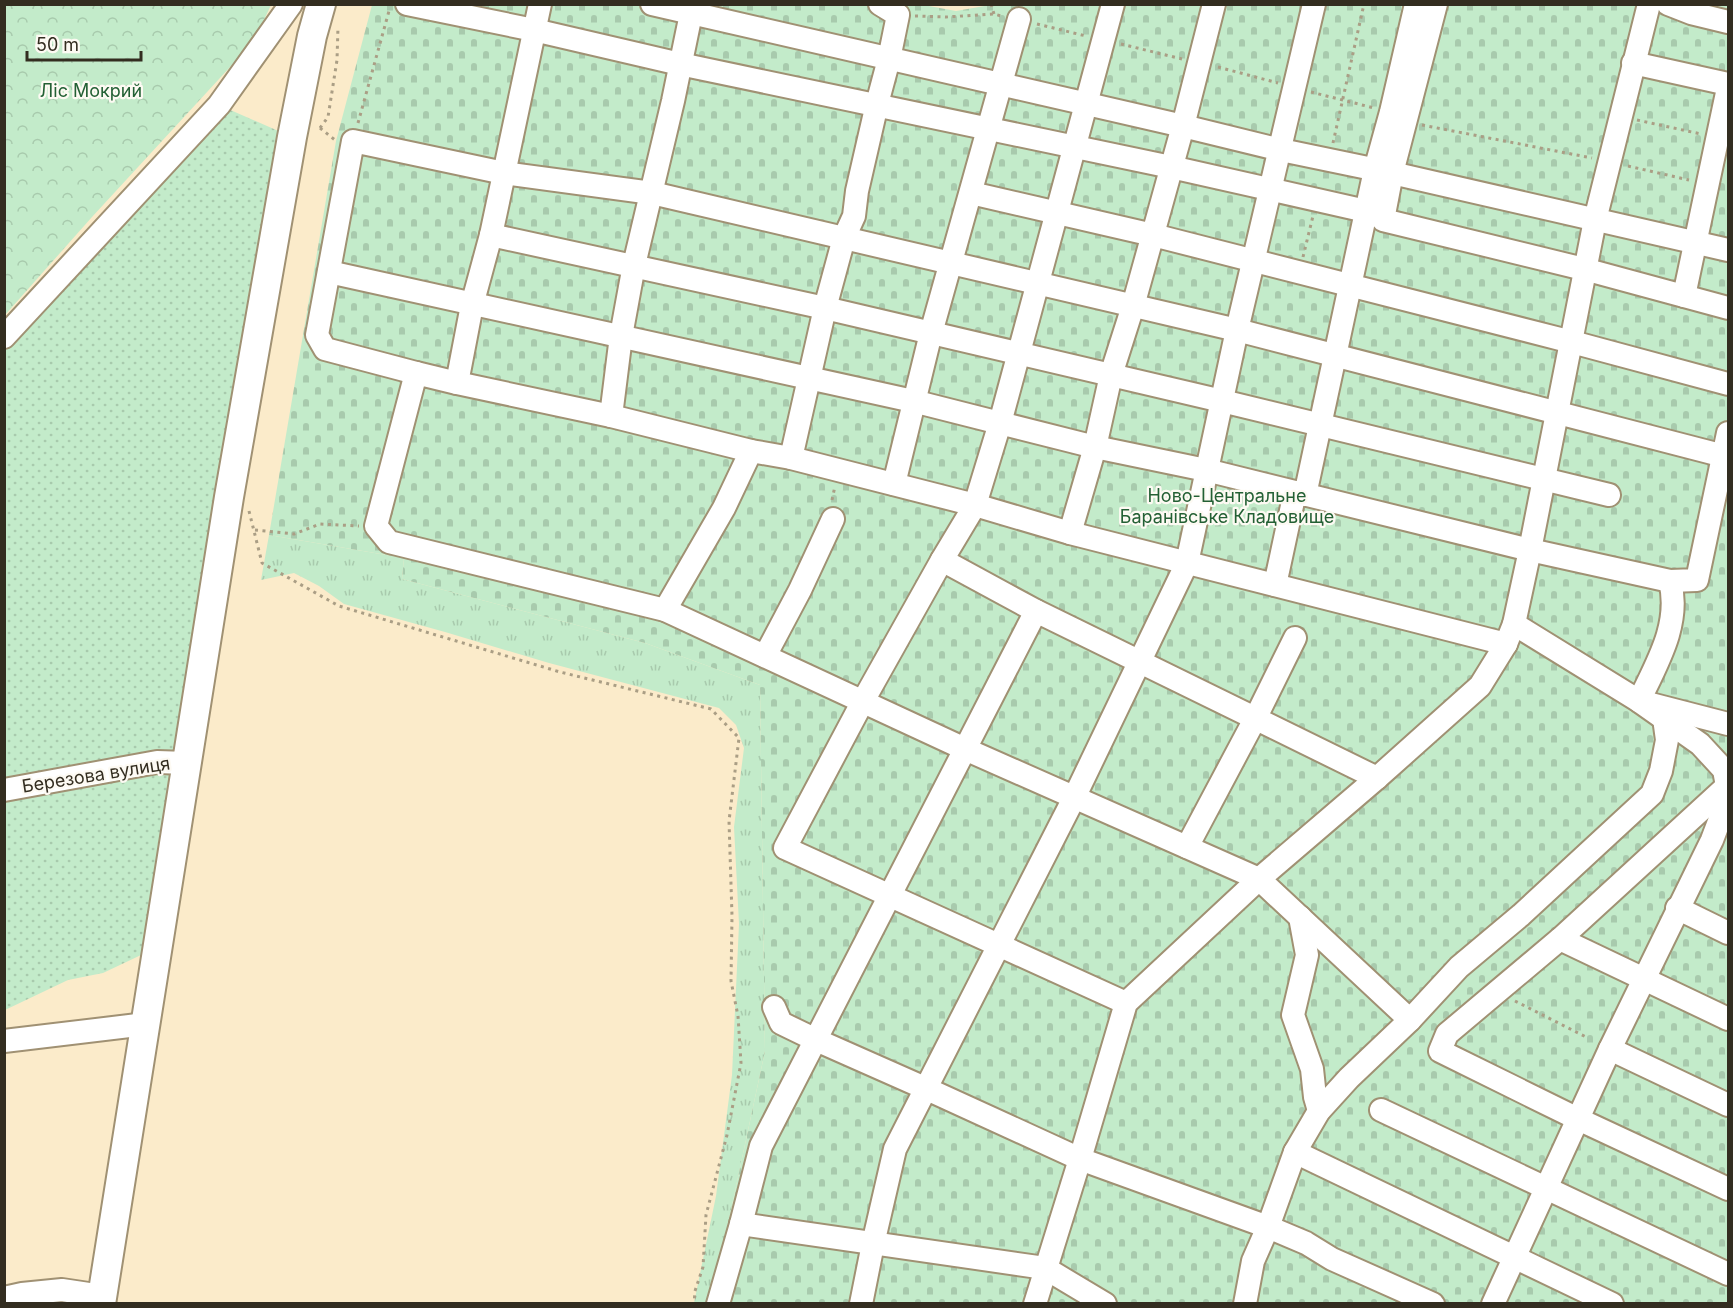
<svg xmlns="http://www.w3.org/2000/svg" width="1733" height="1308" viewBox="0 0 1733 1308" font-family="Inter,sans-serif">
	<style>
		.grass { fill: url(#grass-tufts) }
		.forest { fill: url(#forest-crowns) }
		.cemetery { fill: url(#cemetery-stones) }
		.garden { fill: url(#garden-dots) }
		.lines { fill: none; stroke-linecap: round; stroke-linejoin: round }
		.minor-casing { stroke: #a09173; stroke-width: 26 }
		.major-casing { stroke: #a09173; stroke-width: 32 }
		.path { stroke: #aa9e85; stroke-width: 3; stroke-dasharray: 3 4.5; stroke-linecap: butt }
		.minor { stroke: #fff; stroke-width: 22 }
		.major { stroke: #fff; stroke-width: 28 }
		.labels { text-anchor: middle; stroke-width: 4.5; stroke-linejoin: round; paint-order: stroke }
		.park-label { font-size: 18px; fill: #236034; stroke: #fdfaf3 }
		.street-label { font-size: 18px; fill: #332d20; stroke: #fdfaf3 }
	</style>
	<defs>
		<pattern id="grass-tufts" width="24" height="20" patternUnits="userSpaceOnUse" patternTransform="scale(1.5)"><rect width="24" height="20" fill="#c3ebca"/><path d="M3 7l-1-3M5 7V3M7 7l1-3M15 17l-1-3M17 17v-4M19 17l1-3" fill="none" stroke="#a8caad"/></pattern>
		<pattern id="forest-crowns" width="20" height="18" patternUnits="userSpaceOnUse" patternTransform="scale(1.5)"><rect width="20" height="18" fill="#c3ebca"/><path d="M2 6a3 3 0 1 1 6 0M12 15a3 3 0 1 1 6 0" fill="none" stroke="#a8caad"/></pattern>
		<pattern id="cemetery-stones" width="16" height="16" patternUnits="userSpaceOnUse" patternTransform="scale(1.5)"><rect width="16" height="16" fill="#c3ebca"/><path d="M2 7V4a2 2 0 0 1 4 0v3zM10 15v-3a2 2 0 0 1 4 0v3z" fill="#a8caad"/></pattern>
		<pattern id="garden-dots" width="8" height="8" patternUnits="userSpaceOnUse" patternTransform="scale(1.5)"><rect width="8" height="8" fill="#c3ebca"/><path d="M2 2h.1M6 6h.1" fill="none" stroke="#a8caad" stroke-width="1.8" stroke-linecap="round"/></pattern>
	</defs>
	<rect width="100%" height="100%" fill="#fbebca"/>
	<polygon class="grass" points="269,535 404,558 402,579 645,643 760,685 765,1051 711,1303 694,1303 716,1196 732,1075 739,924 734,827 744,748 736,725 719,708 549,663 445,632 344,604 319,586 294,573 261,580"/>
	<polygon class="forest" points="5,5 271,5 254,41 92,217 5,315"/>
	<polygon class="cemetery" points="918,4 956,11 996,4 1728,5 1728,1303 711,1303 765,1051 760,685 645,643 402,579 404,558 269,535 336,141 372,5"/>
	<polygon class="garden" points="219,105 292,137 158,947 103,973 68,980 5,1010 5,337"/>
	<g class="lines">
		<g class="minor-casing">
			<g id="minor">
				<polyline points="407,4 534,30 680,64 1171,167 1366,211"/>
				<polyline points="652,4 1183,126 1281,150 1392,173 1728,250"/>
				<polyline points="1113,4 1000,423 975,505 942,560 863,701 785,848 1126,1003"/>
				<polyline points="1436,4 1392,173 1383,220 1584,269 1728,308"/>
				<polyline points="1668,4 1691,13 1728,22"/>
				<polyline points="1633,63 1728,84"/>
				<polyline points="971,193 1153,235 1572,342 1728,384"/>
				<polyline points="491,235 825,308 1222,401 1609,495"/>
				<path d="M329 272 913 401 1095 447 1206 470 1530 550 1670 581C1681 624 1657 663 1639 701L1728 724"/>
				<polyline points="1684,296 1728,88"/>
				<polyline points="4,337 219,105 291,4"/>
				<polyline points="416,373 325,349 317,335 353,141 504,173 652,193 1237,330 1728,457"/>
				<polyline points="457,383 472,305 491,235 540,4"/>
				<polyline points="611,416 621,336 634,265 673,101 693,4"/>
				<polyline points="791,458 825,308 844,238 854,216 857,191 877,104 889,59 898,15 880,4"/>
				<polyline points="894,484 931,333 1019,19"/>
				<polyline points="1305,495 1375,170 1391,112 1416,4"/>
				<polyline points="1070,533 1095,447 1111,375 1133,306 1183,126 1214,4"/>
				<polyline points="942,560 1036,611 1377,778"/>
				<polyline points="1670,581 1697,580 1728,433"/>
				<polyline points="1275,585 1295,492"/>
				<polyline points="665,610 724,508 751,451"/>
				<polyline points="765,656 800,590 833,519"/>
				<polyline points="1727,786 1560,939 1447,1034 1440,1051 1578,1119 1728,1189"/>
				<polyline points="4,790 157,762 187,763"/>
				<polyline points="1187,847 1255,719 1295,638"/>
				<polyline points="1677,908 1728,933"/>
				<polyline points="1300,917 1307,955 1293,1015 1312,1069 1315,1097 1319,1111"/>
				<polyline points="1560,939 1728,1019"/>
				<polyline points="774,1007 781,1023 814,1039 927,1089 1080,1159 1268,1227 1306,1243 1332,1259 1433,1304"/>
				<polyline points="1410,1020 1259,879 965,749 665,610 389,542 376,526 416,373 457,383 611,416 751,451 791,458 838,470 975,505 1070,533 1506,644"/>
				<polyline points="4,1041 146,1024"/>
				<polyline points="1610,1049 1728,1105"/>
				<polyline points="1381,1110 1728,1274"/>
				<polyline points="1295,1152 1612,1304"/>
				<polyline points="741,1224 1045,1268 1105,1304"/>
				<polyline points="4,1298 22,1294 62,1290 102,1296"/>
				<polyline points="718,1304 741,1224 761,1146 1036,611"/>
				<polyline points="861,1304 873,1244 895,1149 1074,798 1187,563 1237,330 1314,4"/>
				<polyline points="1035,1304 1080,1159 1126,1003 1259,879 1377,778 1480,686 1506,644 1514,624 1530,550 1595,220 1649,4"/>
				<polyline points="1245,1304 1253,1261 1268,1227 1295,1152 1319,1111 1349,1078 1410,1020 1459,967 1521,915 1652,794 1661,771 1667,740 1664,718"/>
				<polyline points="1493,1304 1610,1049 1712,840 1723,811 1727,786 1724,770 1700,744 1639,701 1514,624"/>
			</g>
		</g>
		<g class="major-casing">
			<polyline id="major" points="101,1304 229,497 292,137 312,36 321,4"/>
		</g>
		<g class="path">
			<polyline points="991,4 994,14"/>
			<polyline points="915,16 946,17 994,14 1001,16"/>
			<polyline points="1037,24 1086,36"/>
			<polyline points="1121,44 1182,59"/>
			<polyline points="1218,67 1278,83"/>
			<polyline points="1311,92 1374,108"/>
			<polyline points="1637,120 1701,134"/>
			<polyline points="358,123 389,11"/>
			<polyline points="1422,125 1592,158"/>
			<polyline points="320,128 335,140"/>
			<polyline points="320,128 328,117 337,60 338,27"/>
			<polyline points="1333,143 1364,4"/>
			<polyline points="1628,166 1689,180"/>
			<polyline points="1303,257 1313,216"/>
			<polyline points="832,500 835,486"/>
			<polyline points="249,511 262,563 339,606 560,672 711,709 739,738 729,821 732,916 731,981 738,1016 741,1063 727,1135 706,1215 703,1267 695,1291 694,1304"/>
			<polyline points="255,530 294,534 320,524 359,526"/>
			<polyline points="1515,1001 1586,1037"/>
		</g>
		<use href="#minor" class="minor"/>
		<use href="#major" class="major"/>
	</g>
	<g class="labels">
		<g class="park-label">
			<text x="91" y="97">Ліс Мокрий</text>
			<text x="1227" y="502">Ново-Центральне<tspan x="1227" dy="21">Баранівське Кладовище</tspan></text>
		</g>
		<g class="street-label">
			<text transform="translate(96 775) rotate(-9)" y="6">Березова вулиця</text>
		</g>
	</g>
	<rect width="1733" height="1308" fill="none" stroke="#332d20" stroke-width="12"/>
	<path d="M27 51v9h114v-9" fill="none" stroke="#332d20" stroke-width="3"/>
	<text x="36" y="51" font-size="18" fill="#332d20" stroke="#fdfaf3" stroke-width="4.5" paint-order="stroke">50 m</text>
</svg>
